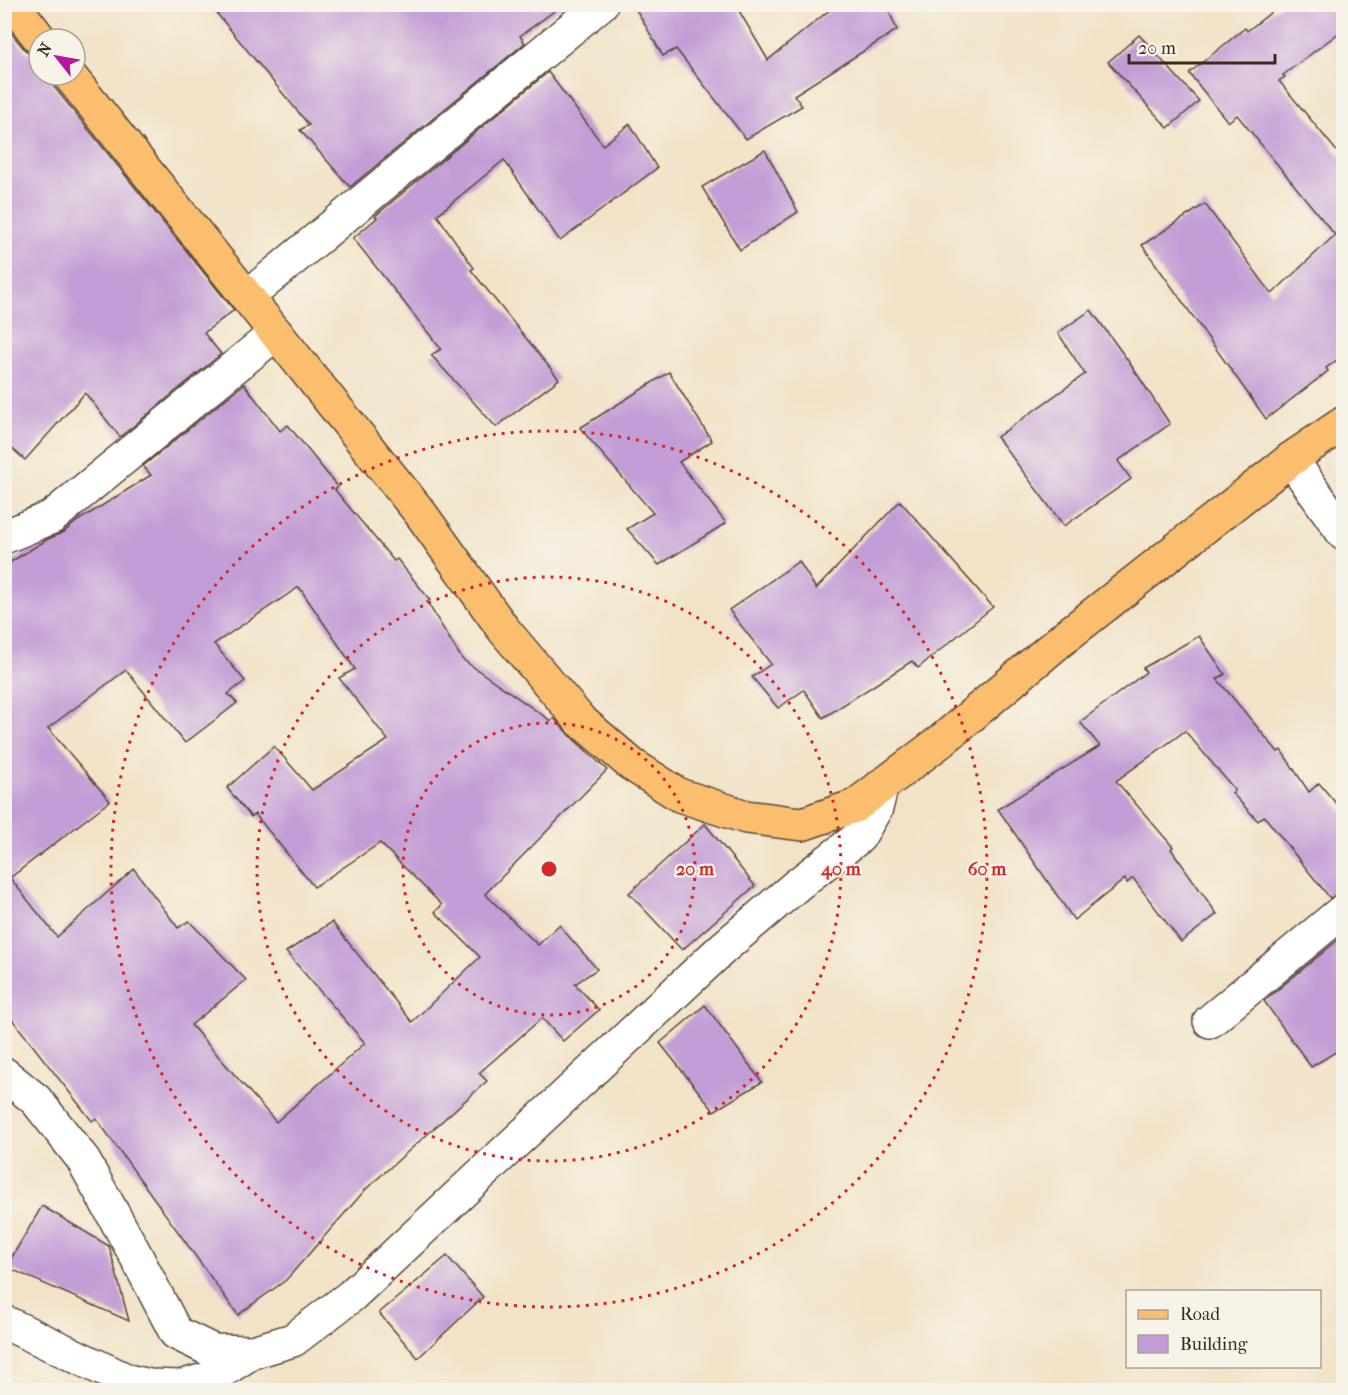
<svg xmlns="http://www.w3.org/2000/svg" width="1348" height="1395" viewBox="0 0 1348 1395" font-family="'IM FELL French Canon',serif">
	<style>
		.building { fill: #c39dd5; fill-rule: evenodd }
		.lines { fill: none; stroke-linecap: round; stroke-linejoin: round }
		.minor-casing { stroke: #564638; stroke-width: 36 }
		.primary-casing { stroke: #564638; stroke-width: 36 }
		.minor { stroke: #fff; stroke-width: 33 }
		.primary { stroke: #fbbd6e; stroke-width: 33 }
		.ring { fill: none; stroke: #d62828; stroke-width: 3; stroke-dasharray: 3 6 }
		.centre { fill: #d62828; stroke: #f7f3e8; stroke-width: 3 }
		.ring-label { font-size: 18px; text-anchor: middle; font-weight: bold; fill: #d62828; stroke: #f7f3e8; stroke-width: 4.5; stroke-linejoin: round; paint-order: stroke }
	</style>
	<rect width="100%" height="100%" fill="#f7f3e8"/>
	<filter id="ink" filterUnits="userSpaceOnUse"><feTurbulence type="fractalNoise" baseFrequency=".0167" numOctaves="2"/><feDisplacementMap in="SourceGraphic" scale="12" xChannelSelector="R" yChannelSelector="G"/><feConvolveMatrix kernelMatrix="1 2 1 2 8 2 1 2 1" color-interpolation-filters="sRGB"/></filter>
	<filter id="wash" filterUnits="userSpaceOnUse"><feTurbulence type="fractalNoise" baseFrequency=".008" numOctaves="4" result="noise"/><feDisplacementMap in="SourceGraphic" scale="24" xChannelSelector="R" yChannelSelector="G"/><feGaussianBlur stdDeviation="1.35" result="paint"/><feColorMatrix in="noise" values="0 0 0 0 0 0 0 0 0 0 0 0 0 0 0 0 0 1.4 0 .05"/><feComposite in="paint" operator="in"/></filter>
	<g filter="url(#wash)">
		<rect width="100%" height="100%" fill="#f2e3c8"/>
		<g id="blocks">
			<g class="building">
				<polygon points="209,4 564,4 520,36 525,43 350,187 300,130 309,125"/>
				<polygon points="633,4 735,4 768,60 837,4 886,4 897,30 794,95 802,106 746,139 676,49 663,56"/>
				<polygon points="1282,4 1344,4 1344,29 1283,75 1285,77 1279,81 1344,160 1344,355 1326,368 1328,371 1266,419 1142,245 1205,204 1272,294 1335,235 1237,115 1228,122 1189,73 1245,28 1247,31"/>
				<polygon points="4,24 25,50 32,56 39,57 39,75 51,75 54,87 234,310 204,333 221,354 120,437 85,393 25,460 4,441"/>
				<polygon points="1139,35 1199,101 1168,128 1108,62"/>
				<polygon points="548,72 603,145 630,124 657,168 560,241 504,160 437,215 474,268 471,270 559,379 496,427 431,355 441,349 353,238 377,218 375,216"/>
				<polygon points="765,150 798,212 740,250 702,187"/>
				<polygon points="1091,310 1129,362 1170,424 1118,461 1131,479 1064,526 997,437 1085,374 1058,333"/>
				<polygon points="669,372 712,441 679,462 726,523 659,565 627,529 653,513 580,428"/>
				<path d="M244 384 280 431 288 425 338 487 335 490 394 561 397 559 430 600 427 602 462 659 551 721 554 718 568 734 607 770 485 894 538 945 559 925 597 969 575 984 599 1010 563 1041 542 1018 479 1073 487 1081 366 1189 286 1280 238 1315 96 1118 92 1121 4 1009V566L48 539 64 532 76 522 151 475 143 466ZM299 587 355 669 339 678 388 740 312 790 274 746 227 788 251 817 255 814 314 887 380 843 442 905 435 912 480 957 412 1022 332 922 286 952 365 1043 276 1122 191 1025 246 980 189 921 178 928 134 869 57 937 10 878 110 801 48 728 126 670 185 743 237 703 228 694 245 681 214 644Z"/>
				<polygon points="900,501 993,607 918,668 912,661 823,718 804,690 778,708 752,677 771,664 729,610 799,561 816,589"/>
				<polygon points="1199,636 1225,674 1217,679 1278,752 1281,750 1309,792 1319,783 1344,813 1344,892 1330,898 1264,816 1258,821 1232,793 1235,790 1185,731 1116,781 1173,847 1171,849 1217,914 1181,942 1133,878 1127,883 1125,879 1074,920 998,809 1100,746 1080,722 1146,672 1143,668"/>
				<polygon points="705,824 755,886 682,950 629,893"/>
				<polygon points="1344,935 1344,1047 1311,1067 1264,1001"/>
				<polygon points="705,1005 762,1082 714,1111 660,1043"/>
				<polygon points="42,1206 109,1246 129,1321 6,1267"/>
				<polygon points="447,1256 483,1297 418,1358 379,1313"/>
			</g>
		</g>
	</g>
	<g filter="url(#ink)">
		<use href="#blocks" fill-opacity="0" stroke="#564638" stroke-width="1.5"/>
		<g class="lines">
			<g class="minor-casing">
				<g id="minor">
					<polyline points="247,297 601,4"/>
					<polyline points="1291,459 1344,534"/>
					<polyline points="4,537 52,517 276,333"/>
					<polyline points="1210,1021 1344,910"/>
					<polyline points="4,1074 36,1100 82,1158 134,1252 176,1333 213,1351 252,1352 293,1340 351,1296 723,948 797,885 859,837 876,808 882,785"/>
					<polyline points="4,1322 128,1381 150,1386 180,1387 211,1378 252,1352"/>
				</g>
			</g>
			<g class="primary-casing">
				<g id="primary">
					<polyline points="13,4 40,39"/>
					<polyline points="69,75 421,514 504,630 580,720 631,764 679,795 746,817 802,824 855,806 941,741 1061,640 1291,459 1344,423"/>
				</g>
			</g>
			<use href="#minor" class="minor"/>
			<use href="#primary" class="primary"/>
		</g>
	</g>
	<g class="ring">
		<circle cx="549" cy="869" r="146"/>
		<circle cx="549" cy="869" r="292"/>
		<circle cx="549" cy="869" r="438"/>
	</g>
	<circle cx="549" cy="869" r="9" class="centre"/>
	<g class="ring-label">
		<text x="695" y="875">20 m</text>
		<text x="841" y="875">40 m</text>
		<text x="987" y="875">60 m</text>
	</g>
	<rect width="1348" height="1395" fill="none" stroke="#f7f3e8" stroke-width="24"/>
	<rect x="1126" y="1290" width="195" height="78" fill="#f7f3e8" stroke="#aca397" stroke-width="1.5"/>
	<rect x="1138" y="1310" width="30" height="9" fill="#fbbd6e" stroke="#aca397" stroke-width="1.5"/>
	<text x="1180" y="1320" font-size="18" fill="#3b2a1e">Road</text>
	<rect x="1138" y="1335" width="30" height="18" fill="#c39dd5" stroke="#aca397" stroke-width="1.5"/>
	<text x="1180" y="1350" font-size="18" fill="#3b2a1e">Building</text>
	<g transform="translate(57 57) rotate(301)"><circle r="28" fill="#f7f3e8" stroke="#aca397" stroke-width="1.5"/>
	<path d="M0-4.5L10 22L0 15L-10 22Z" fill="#b5179e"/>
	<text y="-9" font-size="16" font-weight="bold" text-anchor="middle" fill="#3b2a1e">N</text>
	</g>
	<path d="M1129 54v9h146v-9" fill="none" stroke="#3b2a1e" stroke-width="3"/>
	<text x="1138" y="54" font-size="18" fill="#3b2a1e" stroke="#f7f3e8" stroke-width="4.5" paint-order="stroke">20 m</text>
</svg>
